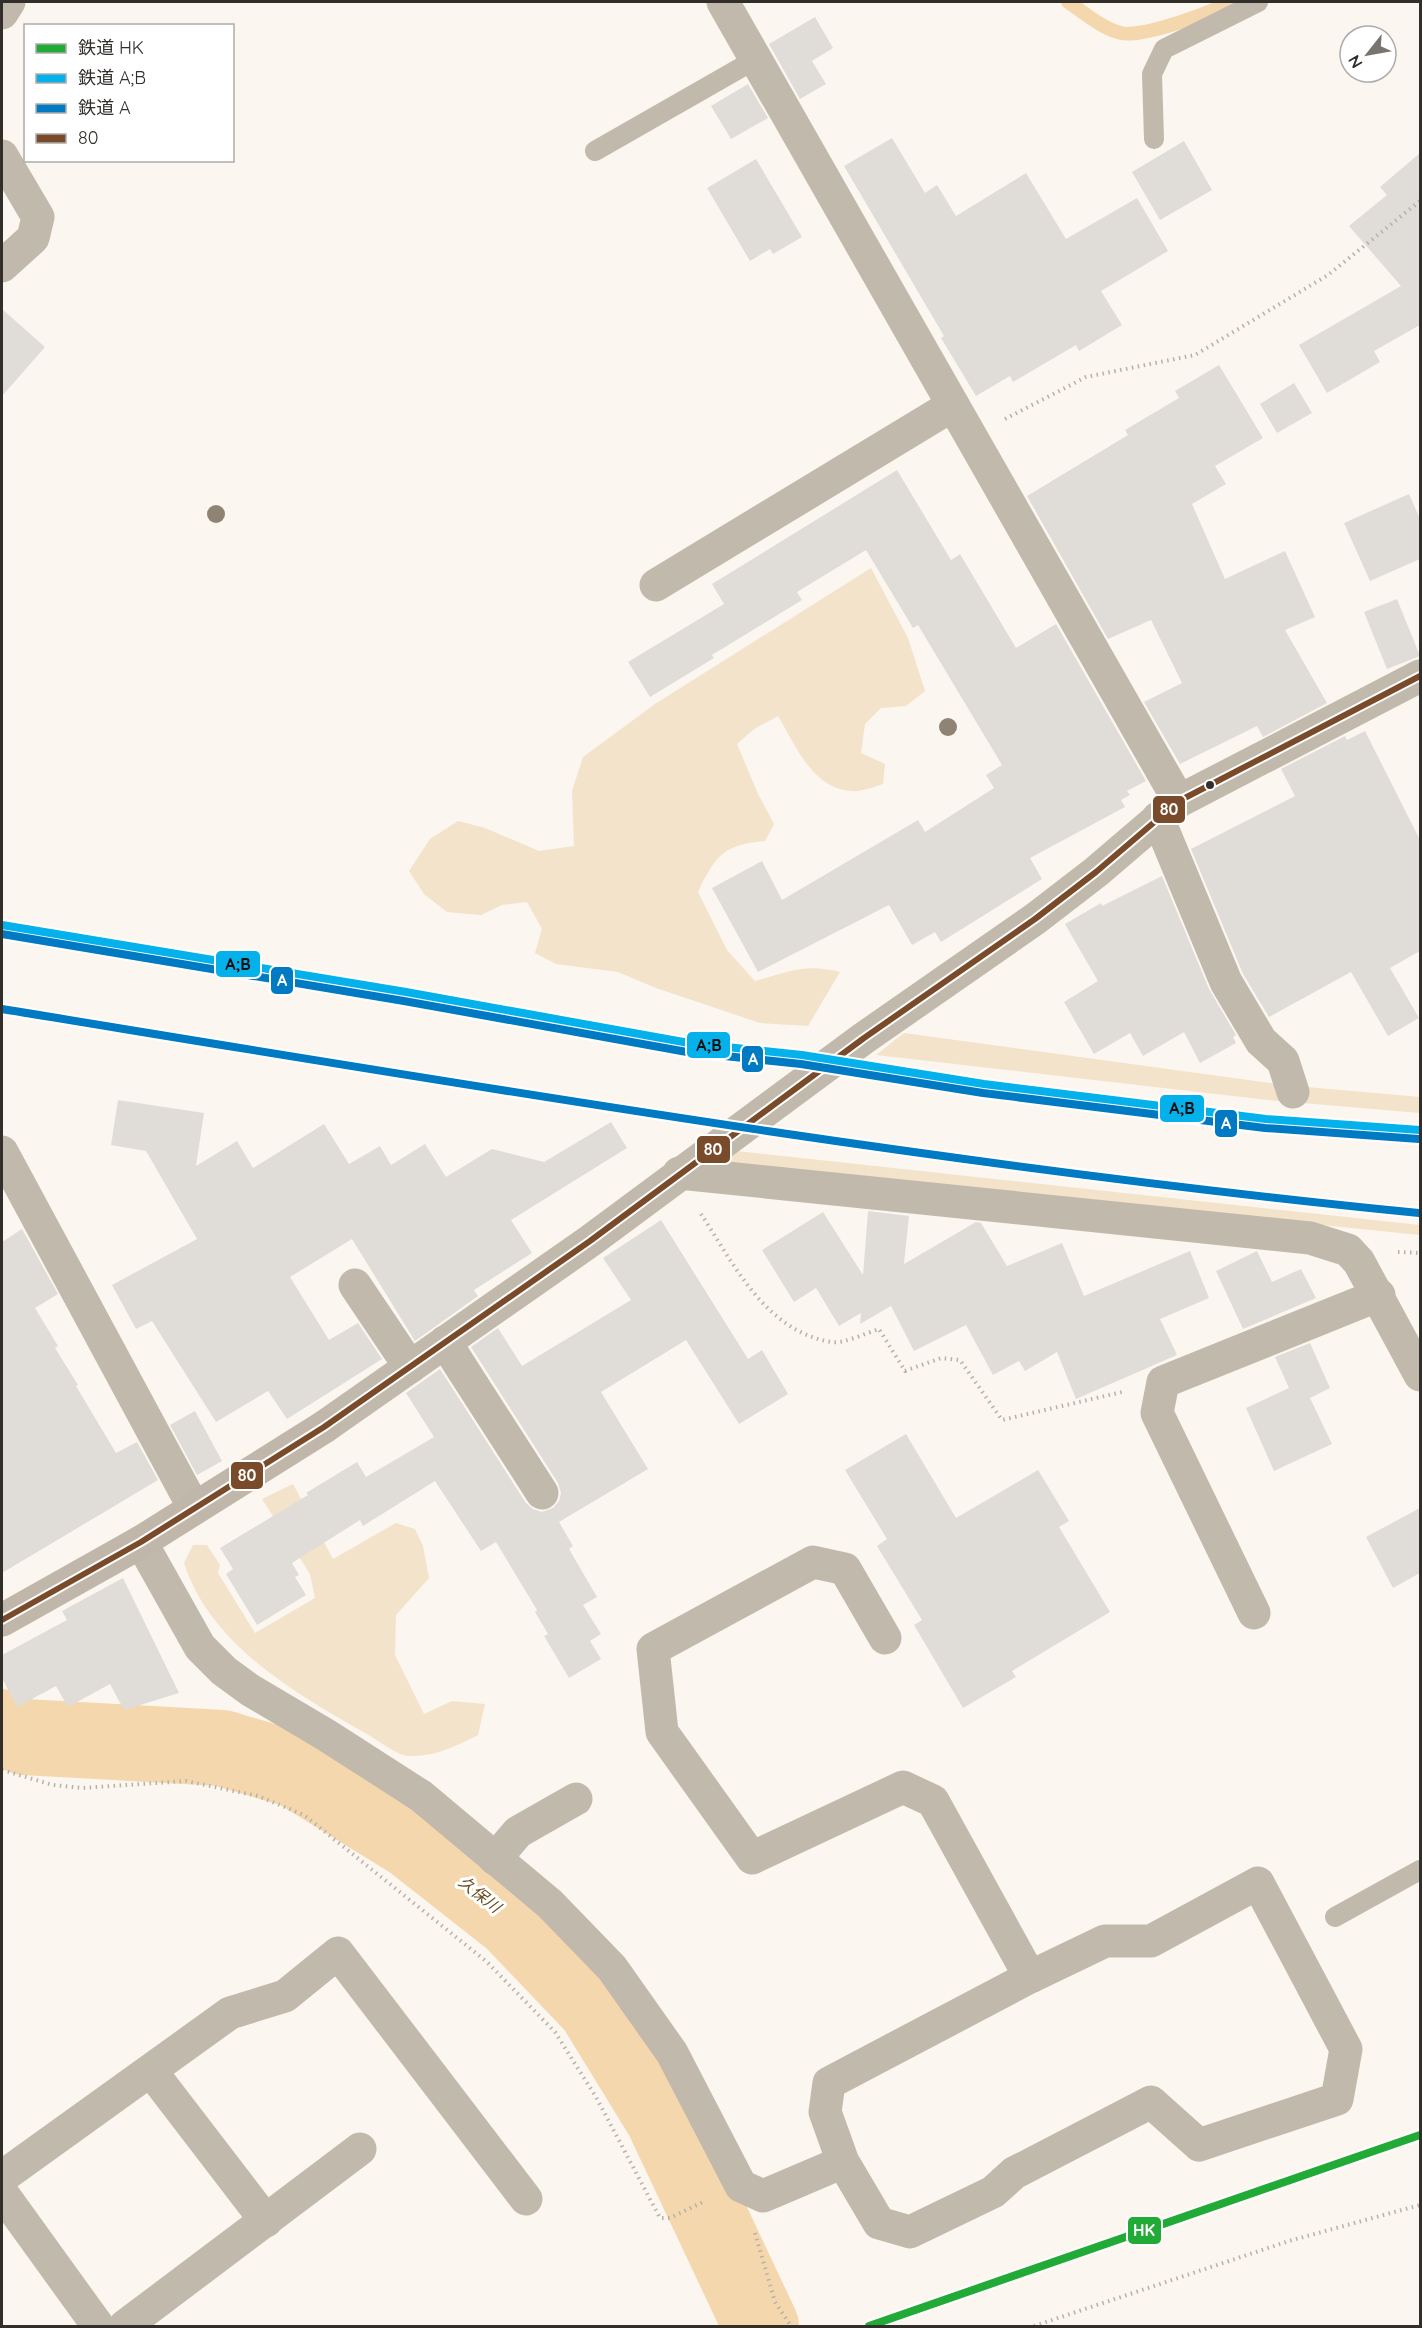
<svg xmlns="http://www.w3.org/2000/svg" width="1422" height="2328" viewBox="0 0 1422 2328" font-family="Quicksand,'Noto Sans JP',sans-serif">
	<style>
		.green { fill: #f3e3ca }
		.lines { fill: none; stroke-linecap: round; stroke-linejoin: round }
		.stream { stroke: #f4d7ac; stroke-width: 14 }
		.river { stroke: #f4d7ac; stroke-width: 76 }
		.building { fill: #e0ddd8 }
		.path { stroke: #b8b1a9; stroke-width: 4; stroke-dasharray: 1.5 4.5; stroke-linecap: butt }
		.lane { stroke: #c1b9ac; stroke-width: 20 }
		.street { stroke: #c1b9ac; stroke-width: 33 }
		.secondary { stroke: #c0b6a9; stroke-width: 33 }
		.bus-1-casing { stroke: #fff; stroke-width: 10 }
		.bus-1 { stroke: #7a4b2a; stroke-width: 6 }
		.rail-1-casing { stroke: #fff; stroke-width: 12 }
		.rail-2-casing { stroke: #fff; stroke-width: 12 }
		.rail-3-casing { stroke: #fff; stroke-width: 12 }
		.rail-1 { stroke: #21ab36; stroke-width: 8 }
		.rail-2 { stroke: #05b1ea; stroke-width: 8 }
		.rail-3 { stroke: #007ac2; stroke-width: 8 }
		.tree { fill: #8f8473 }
		.bus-dot { fill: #322f2b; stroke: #fff; stroke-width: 2 }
		.labels { text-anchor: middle; stroke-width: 6; stroke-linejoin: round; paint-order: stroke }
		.water-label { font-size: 16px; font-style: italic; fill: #684d20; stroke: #fff }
		.line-badge { stroke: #fff; stroke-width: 2 }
		.badge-label { font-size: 16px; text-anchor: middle; font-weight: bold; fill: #fff }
		.pale-badge-label { font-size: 16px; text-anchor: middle; font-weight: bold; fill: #111 }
	</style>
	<rect width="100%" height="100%" fill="#fbf6f0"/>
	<g class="green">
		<path d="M871 568 908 638 925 691 906 706 881 708 865 724 861 753 885 764 883 784C874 787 861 792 851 791 812 788 796 746 778 716L754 729 737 744 758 794 774 824 765 841C723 845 716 855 698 892L727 950 755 981C789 972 804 963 840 972L808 1026 760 1023 656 988 618 972 556 964 535 953 542 929 527 902 502 905 481 915 447 912 424 894 409 871 430 839 458 821 485 828 539 851 574 846 572 791 583 757 655 704Z"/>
		<polygon points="904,1033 1284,1085 1420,1097 1420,1113 1268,1100 876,1055"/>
		<polygon points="727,1150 1420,1225 1420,1235 713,1163"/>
		<path d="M293 1484 333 1559 396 1523 415 1529 423 1546 429 1578 396 1615 395 1655 424 1714 452 1701 485 1704 478 1735C456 1746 435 1757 409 1756 397 1756 377 1739 365 1733 294 1693 210 1644 184 1563L193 1545H207L220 1565 218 1573 255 1633 315 1598 310 1574 262 1499Z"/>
	</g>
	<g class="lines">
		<path class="stream" d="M1068 2C1083 12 1103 29 1121 33 1144 38 1211 12 1232 2"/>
		<polyline class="river" points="2,1727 24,1737 222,1748 296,1770 410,1840 513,1921 595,2007 663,2118 761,2326"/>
	</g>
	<g class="building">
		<polygon points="815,17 833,48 812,61 826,84 800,99 769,44"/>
		<polygon points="748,84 768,118 731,139 711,106"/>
		<polygon points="892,138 925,193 937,185 956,216 1026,173 1066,239 1137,198 1168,251 1101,291 1122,325 1079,351 1076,345 1013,382 1010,376 976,396 941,338 944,336 844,166"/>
		<polygon points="1184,141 1212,190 1160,220 1132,172"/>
		<polygon points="1420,153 1420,325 1374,351 1380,362 1327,393 1299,345 1401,286 1349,226 1387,195 1380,187"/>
		<polygon points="756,159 802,237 773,254 770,249 750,261 707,188"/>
		<polygon points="2,309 45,347 2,396"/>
		<polygon points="1219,365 1263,438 1215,466 1226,484 1192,504 1225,579 1285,551 1315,617 1285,630 1327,703 1263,737 1257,726 1180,764 1144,702 1182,683 1151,620 1108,639 1027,496 1128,435 1125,430 1179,398 1175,391"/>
		<polygon points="1294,383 1312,413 1277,433 1260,404"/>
		<polygon points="897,470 951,560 960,554 1016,648 1056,624 1146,781 1127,791 1130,795 1121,800 1125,807 1030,858 1042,879 941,942 935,932 912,945 889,905 758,972 712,888 762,861 782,900 918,820 925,832 994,788 986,775 1002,765 918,625 913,628 866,550 797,592 802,600 712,655 714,658 650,697 628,662 724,604 712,584"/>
		<polygon points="1409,494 1420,519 1420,559 1370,581 1344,523"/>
		<polygon points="1397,599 1420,656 1387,669 1364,612"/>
		<polygon points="1365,731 1420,840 1420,951 1390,968 1419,1018 1388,1036 1351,972 1269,1017 1243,974 1191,849 1295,796 1281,769 1345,736 1347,740"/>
		<polygon points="1162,876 1209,989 1236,1035 1233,1037 1236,1043 1200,1063 1184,1032 1143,1056 1130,1033 1094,1054 1064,1002 1098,981 1065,924 1101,903 1102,906"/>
		<polygon points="118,1100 204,1113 196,1166 237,1141 253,1168 324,1124 349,1164 380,1146 391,1165 425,1144 446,1177 492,1149 544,1162 611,1122 627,1148 511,1220 532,1253 474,1290 478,1296 415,1341 352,1239 290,1277 329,1340 358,1323 382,1359 287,1419 268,1391 216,1422 152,1321 136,1329 112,1285 197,1239 146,1151 111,1145"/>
		<polygon points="868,1211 909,1216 904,1264 976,1222 981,1223 1007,1266 1062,1243 1084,1296 1190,1251 1209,1298 1160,1319 1177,1355 1076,1399 1057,1352 1025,1371 1019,1361 993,1375 966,1325 914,1351 891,1306 860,1324 861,1313 839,1326 816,1288 794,1302 762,1250 823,1212 863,1275"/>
		<polygon points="661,1220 748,1359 762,1350 788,1394 739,1424 686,1340 601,1392 648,1469 559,1522 573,1546 569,1549 597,1597 583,1605 601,1634 590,1641 601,1659 569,1678 544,1636 548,1634 535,1612 537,1610 496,1542 481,1551 435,1481 363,1526 360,1520 292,1563 299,1575 295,1577 306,1595 257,1625 226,1574 233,1569 220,1548 308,1495 306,1493 357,1462 366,1477 434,1437 406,1393 440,1369 526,1503 533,1509 542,1512 553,1508 559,1501 561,1493 558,1483 471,1347 498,1328 522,1366 631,1300 603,1258"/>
		<polygon points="22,1229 58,1294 35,1308 58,1346 55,1348 78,1385 76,1386 116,1453 137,1442 158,1480 2,1573 2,1242"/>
		<polygon points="1257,1251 1272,1282 1301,1269 1316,1298 1243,1329 1216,1271"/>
		<polygon points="1310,1343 1330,1388 1310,1398 1332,1444 1274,1471 1246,1408 1289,1388 1275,1357"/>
		<polygon points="195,1411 222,1461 197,1475 170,1425"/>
		<polygon points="906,1434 956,1518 1038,1470 1069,1521 1059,1527 1110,1612 1012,1671 1016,1677 963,1708 914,1625 922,1620 877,1546 887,1539 845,1470"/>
		<polygon points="1420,1508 1420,1573 1393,1588 1366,1537"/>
		<polygon points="123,1578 179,1693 124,1710 110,1684 68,1707 56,1686 17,1707 2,1678 2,1655 67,1620 62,1611"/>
	</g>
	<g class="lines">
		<g class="path">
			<polyline points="1005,419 1086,377 1195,355 1328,275 1420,201"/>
			<path d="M701 1214C734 1264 765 1331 831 1342 844 1344 866 1333 879 1329L905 1371 941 1358 960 1360 1002 1420 1122 1392"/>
			<polyline points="1398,1252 1420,1253"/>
			<polyline points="2,1770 53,1785 82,1788 186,1781 258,1796 304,1815 487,1962 555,2032 596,2097 660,2218 670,2218 705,2201"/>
			<polyline points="755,2233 775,2302 791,2326"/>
			<polyline points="1034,2326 1289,2241 1420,2205"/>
		</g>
		<g class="lane">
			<polyline points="1154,139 1152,74 1164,49 1258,2"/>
			<polyline points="595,151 756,59"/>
			<polyline points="1335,1917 1420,1870"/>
		</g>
		<g class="street">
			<polyline points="723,2 1179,801"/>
			<polyline points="2,13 9,2"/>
			<polyline points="2,156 38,217 33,238 2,266"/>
			<polyline points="656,585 953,405"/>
			<polyline points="1158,818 1226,982 1261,1041 1283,1061 1293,1092"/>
			<polyline points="2,1152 194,1508"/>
			<polyline points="679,1173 1310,1238 1348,1250 1359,1262 1420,1375"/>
			<polyline points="355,1285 410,1367"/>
			<polyline points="445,1342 542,1493"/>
			<polyline points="324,1427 590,1241 864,1038 1035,919 1096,872 1179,801 1420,676"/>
			<polyline points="141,1542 200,1647 224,1671 250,1690 326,1735 421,1796 550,1904 612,1968 672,2053 741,2186 763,2196 843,2162 879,2223 910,2232 993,2192 1014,2173 1151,2102 1199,2145 1337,2099 1346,2049 1258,1883 1151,1941 1105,1941 1030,1977 829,2083 825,2112 843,2162"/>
			<polyline points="1254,1613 1157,1413 1163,1382 1379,1295"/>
			<polyline points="885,1638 845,1569 813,1562 653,1649 662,1732 752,1858 903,1787 933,1801 1030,1977"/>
			<polyline points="495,1859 518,1832 576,1799"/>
			<polyline points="151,2071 266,2221"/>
			<polyline points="2,2177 230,2013 285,1996 338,1953 526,2199"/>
			<polyline points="2,2193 98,2326"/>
			<polyline points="125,2326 360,2149"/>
		</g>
		<polyline class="secondary" points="2,1620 141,1542 324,1427"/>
		<g class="bus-1-casing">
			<polyline id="bus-1" points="2,1620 141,1542 324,1427 590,1241 864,1038 1035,919 1096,872 1179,801 1420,676"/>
		</g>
		<use href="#bus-1" class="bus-1"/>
		<g class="rail-1-casing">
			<polyline id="rail-1" points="869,2326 1420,2135"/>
		</g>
		<g class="rail-2-casing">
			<polyline id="rail-2" points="2,925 406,992 689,1043 802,1055 984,1084 1266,1119 1420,1130"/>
		</g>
		<g class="rail-3-casing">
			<g id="rail-3">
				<polyline points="2,934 404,1001 687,1052 801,1064 983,1093 1265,1128 1419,1139"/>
				<path d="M2 1009C473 1086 943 1166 1419 1213"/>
			</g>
		</g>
		<use href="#rail-1" class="rail-1"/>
		<use href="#rail-2" class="rail-2"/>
		<use href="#rail-3" class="rail-3"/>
	</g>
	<g class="tree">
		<circle cx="216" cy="514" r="9"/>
		<circle cx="948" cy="727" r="9"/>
	</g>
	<circle class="bus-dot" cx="1210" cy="785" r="5"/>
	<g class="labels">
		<g class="water-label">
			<text transform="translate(480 1894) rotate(38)" y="6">久保川</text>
		</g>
	</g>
	<g class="line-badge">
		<rect x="1152" y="795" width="34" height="29" rx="6" fill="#7a4b2a"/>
		<rect x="215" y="950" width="46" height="28" rx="6" fill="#05b1ea"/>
		<rect x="270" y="966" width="24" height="29" rx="6" fill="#007ac2"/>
		<rect x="686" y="1031" width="45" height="28" rx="6" fill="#05b1ea"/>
		<rect x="741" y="1045" width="23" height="28" rx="6" fill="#007ac2"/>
		<rect x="1159" y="1094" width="46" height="29" rx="6" fill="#05b1ea"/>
		<rect x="1214" y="1109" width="24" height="29" rx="6" fill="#007ac2"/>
		<rect x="696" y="1135" width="35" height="29" rx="6" fill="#7a4b2a"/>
		<rect x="230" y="1461" width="34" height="29" rx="6" fill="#7a4b2a"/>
		<rect x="1127" y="2216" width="35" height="29" rx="6" fill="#21ab36"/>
	</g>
	<g class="badge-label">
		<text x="1169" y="815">80</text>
		<text x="282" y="986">A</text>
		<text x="753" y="1065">A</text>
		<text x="1226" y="1129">A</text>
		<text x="713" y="1155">80</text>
		<text x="247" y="1481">80</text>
		<text x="1144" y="2236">HK</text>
	</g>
	<g class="pale-badge-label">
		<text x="238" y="970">A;B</text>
		<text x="709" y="1051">A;B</text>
		<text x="1182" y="1114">A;B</text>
	</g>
	<rect width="1422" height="2328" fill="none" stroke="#322f2b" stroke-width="6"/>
	<rect x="24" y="24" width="210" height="138" fill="#ffffff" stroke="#adacaa" stroke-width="1.5"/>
	<rect x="36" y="44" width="30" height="9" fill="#21ab36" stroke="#adacaa" stroke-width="1.5"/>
	<text x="78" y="54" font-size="18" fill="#322f2b">鉄道 HK</text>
	<rect x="36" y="74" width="30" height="9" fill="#05b1ea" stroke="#adacaa" stroke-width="1.5"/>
	<text x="78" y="84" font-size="18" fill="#322f2b">鉄道 A;B</text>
	<rect x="36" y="104" width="30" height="9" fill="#007ac2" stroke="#adacaa" stroke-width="1.5"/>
	<text x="78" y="114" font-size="18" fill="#322f2b">鉄道 A</text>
	<rect x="36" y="134" width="30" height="9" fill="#7a4b2a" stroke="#adacaa" stroke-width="1.5"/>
	<text x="78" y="144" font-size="18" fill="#322f2b">80</text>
	<g transform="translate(1368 54) rotate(239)"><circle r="28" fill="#ffffff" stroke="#adacaa" stroke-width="1.5"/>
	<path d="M0-4.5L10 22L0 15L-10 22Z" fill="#787570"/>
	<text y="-9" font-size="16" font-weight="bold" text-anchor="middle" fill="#322f2b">N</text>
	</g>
</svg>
